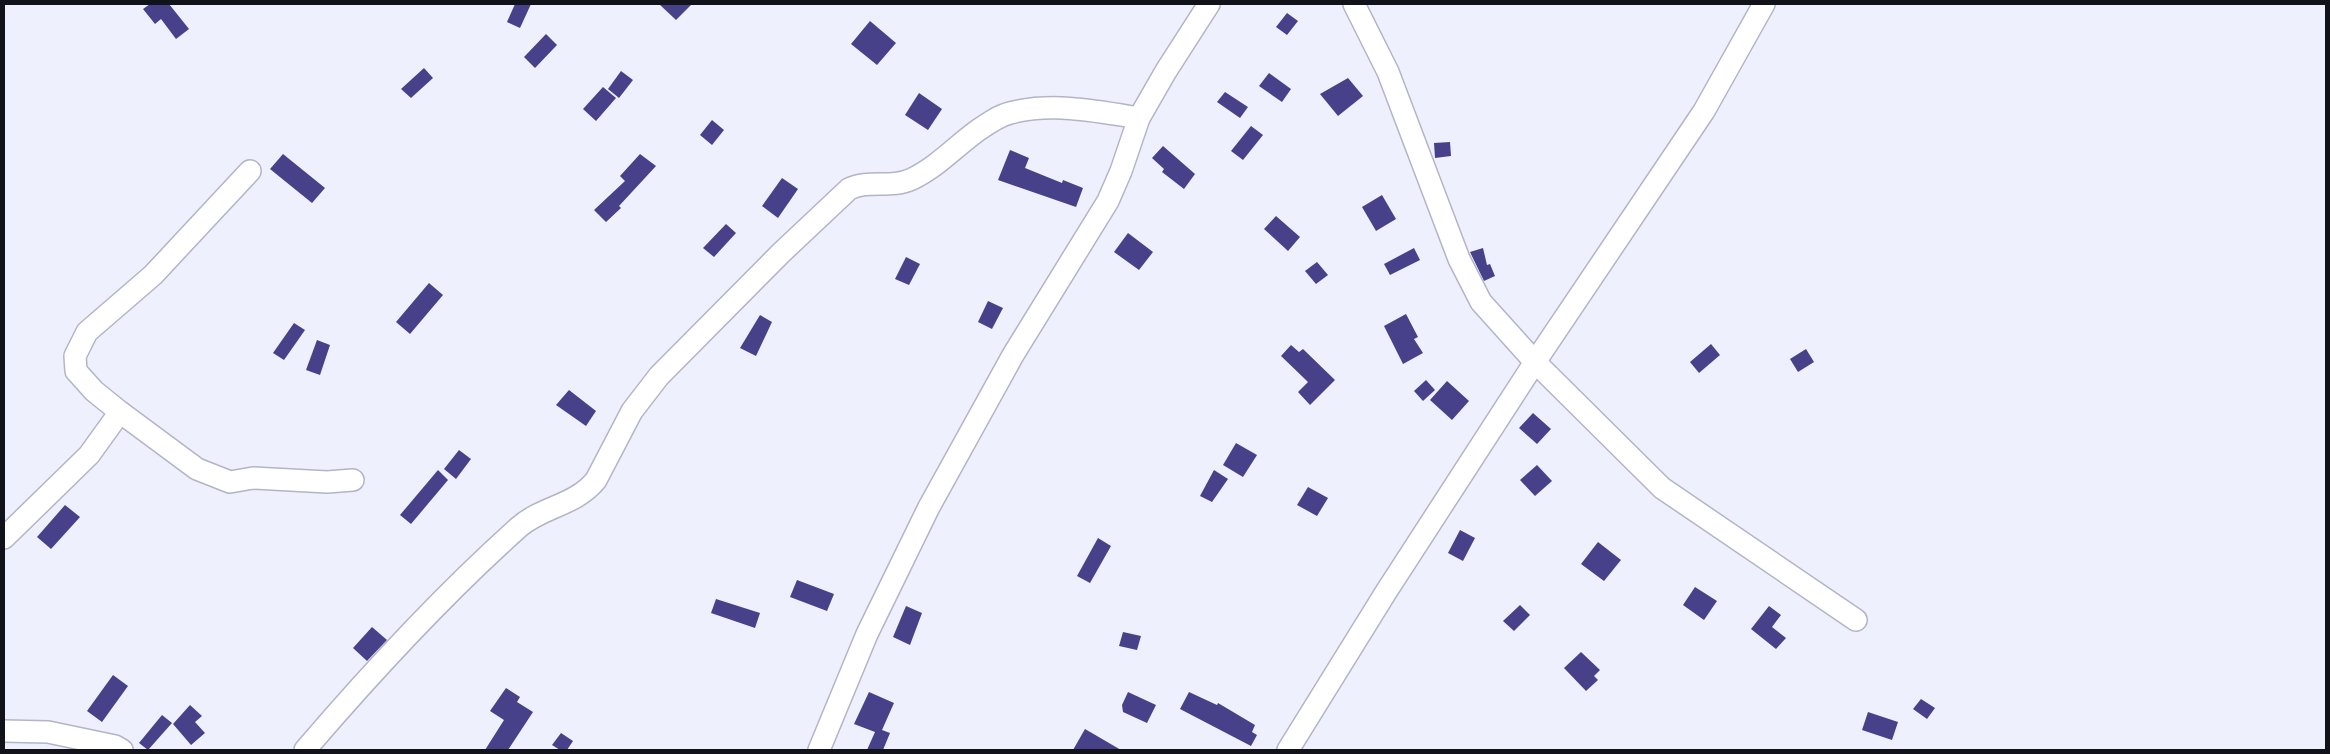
<svg xmlns="http://www.w3.org/2000/svg" width="2330" height="754" viewBox="0 0 2330 754" font-family="Quicksand,sans-serif">
	<style>
		.building { fill: #464189 }
		.lines { fill: none; stroke-linecap: round; stroke-linejoin: round }
		.minor-casing { stroke: #b3b4c8; stroke-width: 24 }
		.minor { stroke: #fff; stroke-width: 21 }
	</style>
	<rect width="100%" height="100%" fill="#eff0fd"/>
	<g class="building">
		<polygon points="150,4 169,4 189,29 176,39 161,19 155,24 143,9"/>
		<polygon points="515,4 531,4 520,28 507,22"/>
		<polygon points="659,4 692,4 676,20"/>
		<polygon points="1287,13 1298,21 1287,35 1276,27"/>
		<polygon points="870,21 896,43 877,65 851,44"/>
		<polygon points="546,34 557,45 535,68 524,57"/>
		<polygon points="424,68 433,78 411,98 401,89"/>
		<polygon points="621,71 633,80 619,98 608,89"/>
		<polygon points="1269,73 1291,89 1282,102 1259,86"/>
		<polygon points="1348,78 1363,96 1338,116 1320,94"/>
		<polygon points="603,87 616,98 596,121 583,109"/>
		<polygon points="1225,92 1248,107 1240,118 1217,102"/>
		<polygon points="919,93 942,109 928,130 905,115"/>
		<polygon points="712,120 724,130 712,145 700,135"/>
		<polygon points="1251,126 1263,135 1243,160 1231,151"/>
		<polygon points="1450,142 1451,156 1435,158 1434,143"/>
		<polygon points="1163,146 1195,174 1184,189 1162,172 1164,169 1152,158"/>
		<polygon points="1010,150 1029,158 1025,168 1062,183 1063,180 1083,188 1076,207 998,180"/>
		<polygon points="283,154 325,188 312,203 270,169"/>
		<polygon points="640,154 656,166 619,206 621,208 606,222 594,210 625,181 620,176"/>
		<polygon points="782,178 798,189 778,218 762,206"/>
		<polygon points="1382,195 1396,219 1376,231 1362,207"/>
		<polygon points="1276,216 1300,237 1288,251 1264,229"/>
		<polygon points="726,224 736,233 714,257 703,248"/>
		<polygon points="1128,233 1153,252 1139,270 1114,252"/>
		<polygon points="1414,248 1420,260 1390,275 1384,264"/>
		<polygon points="1483,248 1487,265 1490,264 1495,276 1484,281 1470,252"/>
		<polygon points="906,257 920,264 909,285 895,279"/>
		<polygon points="1317,262 1328,275 1316,284 1305,271"/>
		<polygon points="429,283 443,295 410,334 396,322"/>
		<polygon points="988,301 1003,308 992,329 978,322"/>
		<polygon points="1406,314 1418,337 1414,339 1423,353 1403,364 1384,326"/>
		<polygon points="760,315 772,322 756,356 740,348"/>
		<polygon points="294,323 305,330 284,360 273,353"/>
		<polygon points="317,340 330,345 320,375 306,370"/>
		<polygon points="1711,344 1720,355 1699,373 1690,362"/>
		<polygon points="1291,345 1299,352 1303,349 1335,380 1310,405 1298,392 1308,382 1281,356"/>
		<polygon points="1806,349 1814,362 1798,372 1790,359"/>
		<polygon points="1426,380 1435,390 1423,401 1414,391"/>
		<polygon points="1447,381 1469,401 1452,420 1430,400"/>
		<polygon points="569,390 596,411 586,426 556,405"/>
		<polygon points="1533,413 1551,429 1537,444 1519,428"/>
		<polygon points="1236,443 1257,455 1243,477 1223,465"/>
		<polygon points="459,450 471,459 456,479 444,469"/>
		<polygon points="1537,465 1552,481 1535,496 1520,480"/>
		<polygon points="438,470 448,480 411,524 400,515"/>
		<polygon points="1214,470 1228,479 1212,502 1200,496"/>
		<polygon points="1308,487 1328,498 1317,516 1297,505"/>
		<polygon points="65,505 80,517 51,549 37,537"/>
		<polygon points="1460,530 1475,538 1463,561 1448,553"/>
		<polygon points="1098,538 1111,546 1090,583 1077,576"/>
		<polygon points="1598,542 1621,560 1604,581 1581,564"/>
		<polygon points="797,580 834,594 827,611 790,597"/>
		<polygon points="1695,587 1717,601 1704,620 1683,605"/>
		<polygon points="716,599 760,613 755,628 711,613"/>
		<polygon points="1520,605 1530,615 1514,631 1503,621"/>
		<polygon points="906,606 922,613 910,645 893,637"/>
		<polygon points="1769,606 1781,615 1772,627 1786,638 1776,649 1751,629"/>
		<polygon points="372,627 387,640 367,661 353,648"/>
		<polygon points="1123,632 1141,636 1137,650 1119,646"/>
		<polygon points="1581,652 1600,670 1594,676 1598,680 1586,691 1564,668"/>
		<polygon points="113,675 128,686 102,722 87,711"/>
		<polygon points="506,688 520,697 517,702 533,712 508,750 485,750 504,720 490,711"/>
		<polygon points="869,692 894,703 882,730 890,733 883,750 867,750 875,732 854,724"/>
		<polygon points="1128,692 1156,705 1147,723 1123,712 1122,705"/>
		<polygon points="1189,692 1217,705 1218,703 1255,725 1252,732 1257,735 1251,746 1180,709"/>
		<polygon points="1921,699 1935,708 1927,719 1913,709"/>
		<polygon points="190,705 202,716 195,722 205,733 191,745 173,724"/>
		<polygon points="1868,712 1898,722 1892,740 1862,730"/>
		<polygon points="162,715 172,723 148,750 139,743"/>
		<polygon points="1085,729 1121,750 1073,750"/>
		<polygon points="561,733 573,741 567,750 560,750 552,745"/>
	</g>
	<g class="lines">
		<g class="minor-casing">
			<g id="minor">
				<polyline points="1354,4 1388,72 1459,259 1481,302 1535,362 1662,488 1856,620"/>
				<polyline points="250,171 153,275 87,332 75,356 76,371 94,391 120,412 197,469 230,482 253,478 327,482 353,480"/>
				<polyline points="4,538 89,455 120,412"/>
				<polyline points="4,731 48,732 115,746 122,750"/>
				<path d="M305 750C371 673 443 595 519 527 543 506 575 506 596 480L632 411 659 376 781 253 849 189C869 179 891 189 912 179 937 167 955 147 977 131 987 124 998 116 1010 113 1052 102 1097 111 1139 118"/>
				<polyline points="819,750 867,634 929,507 1013,355 1108,201 1121,171 1139,118 1166,71 1209,4"/>
				<polyline points="1288,750 1386,592 1535,362 1704,111 1764,4"/>
			</g>
		</g>
		<use href="#minor" class="minor"/>
	</g>
	<rect width="2330" height="754" fill="none" stroke="#12131a" stroke-width="10"/>
</svg>
